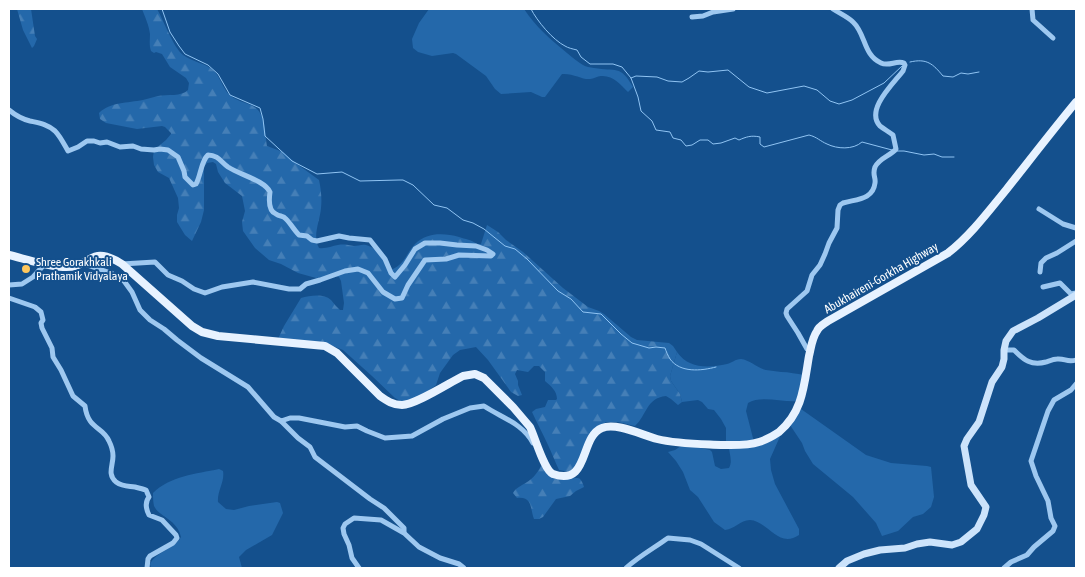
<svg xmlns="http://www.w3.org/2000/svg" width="1085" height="577" viewBox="0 0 1085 577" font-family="'Asap Condensed',sans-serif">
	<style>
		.grass { fill: #2468aa }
		.forest { fill: url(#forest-firs) }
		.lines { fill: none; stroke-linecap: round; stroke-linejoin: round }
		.stream { stroke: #90c4f3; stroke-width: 1 }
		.street { stroke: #9ec8f0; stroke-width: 5 }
		.secondary { stroke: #cce3fb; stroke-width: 7 }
		.primary { stroke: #e7f2ff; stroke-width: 8 }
		.poi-dot { fill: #ffc75d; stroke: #14508d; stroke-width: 2 }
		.labels { text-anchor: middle; stroke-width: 4; stroke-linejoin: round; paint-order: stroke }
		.poi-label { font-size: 12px; fill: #fff; stroke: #14508d; text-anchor: start }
		.street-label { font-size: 12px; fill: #fff; stroke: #14508d }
	</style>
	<defs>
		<pattern id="forest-firs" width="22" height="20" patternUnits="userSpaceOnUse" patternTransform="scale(1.25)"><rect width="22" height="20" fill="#2468aa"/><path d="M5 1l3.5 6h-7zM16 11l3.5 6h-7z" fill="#457fb7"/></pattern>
	</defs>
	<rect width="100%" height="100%" fill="#14508d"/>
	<g class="grass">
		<path d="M429 9H524C536 27 550 39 567 53 572 57 578 62 583 65 586 67 590 67 594 68 616 72 620 64 633 87L628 92C621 85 613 75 601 76 597 76 594 79 590 79 583 80 573 73 562 74L545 97H542L531 92 501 94 495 89 486 76 456 54 453 53 432 56 418 52 413 48 412 39 419 23Z"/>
		<path d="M677 352C689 369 708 368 727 364 732 363 735 359 741 359 750 360 757 368 766 370 771 371 776 371 781 372 789 372 797 374 804 375L799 401C784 403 761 395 748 403L746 411 754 442 726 443V428L721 419 714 410 708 409 702 402 698 400 682 402 680 394 671 381 670 376Z"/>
		<polygon points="801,409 866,455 891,463 927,466 931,467 934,497 931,507 923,514 913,517 898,531 882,536 876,523 853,497 813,464 805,451 802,443 790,425 795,419"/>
		<path d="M782 432 770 459 771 470 775 484 799 529V535C778 549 768 521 750 520 740 520 735 529 725 530L714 522 698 497 690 490 683 472 676 461 668 452 675 450 681 446H691L710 450 712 452 715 466 721 469 729 468C733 461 729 454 729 446L754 447Z"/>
		<path d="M219 469 223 471C225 482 217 491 218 502L226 509 234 510 249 506 277 502 280 503 283 513 272 535 246 550 239 557 242 568H151L150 564C157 551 174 549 181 537 177 519 159 517 154 506 153 502 153 497 153 493 170 476 196 474 219 469Z"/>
	</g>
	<g class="forest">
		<polygon points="17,9 31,9 35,36 37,39 34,46 32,48 23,30"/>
		<path d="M142 9H157C164 21 173 47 183 55 192 62 206 63 214 71 221 78 224 92 231 96 239 103 255 103 260 113 266 122 265 136 267 146L283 152 297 164 319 180C321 189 322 199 321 208 320 221 312 236 319 248 326 249 332 246 338 245 344 244 348 245 354 246 358 246 362 244 366 245 378 248 385 261 391 270 406 263 405 255 415 244 427 232 444 233 459 237 465 239 472 240 477 244H481L487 225 498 232 506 240 523 252 563 288 588 307 599 311 604 314 631 337 637 340 669 343 673 346 677 352 670 376 671 381 680 394 682 402 678 405 671 399 666 396C646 398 647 415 635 426L618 422H606L594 431 577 467 570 472 559 470C555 462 552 453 548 445 543 434 537 423 532 412L536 409 545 407 548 400H556L557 399C557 391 551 386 545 381V372L539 366H534L528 372 517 370 515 374 518 381V385L522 395 518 396 511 392 488 360 476 347 460 350 453 355 440 373 436 385 415 401 404 403 395 398 372 376 343 350 328 344 278 339 284 326 301 298C310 296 323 293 331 300 334 304 337 307 340 310H343L344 303 341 281 339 277 335 276 316 278 298 273 281 264 269 260 255 248 243 231 242 222 245 211 242 196 225 183 218 172 216 164 213 162 207 163 204 167V210L201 222 192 241 185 235 177 222V215L179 208 178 198 169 178 158 172 154 165 153 157 154 150 166 140 171 134V133L165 127 162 126 137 129 106 123 100 119 99 113C110 102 128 103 143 100 148 99 153 97 158 96 168 94 181 97 188 90L189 83 186 78 170 67 162 54 156 52 154 53 151 51C149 45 150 40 150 34 149 25 145 17 142 9Z"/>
		<path d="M542 464C545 469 549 477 556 479 562 481 577 476 580 479 582 481 583 484 584 487L576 491 570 496 556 499 543 517 539 519H534C530 509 533 496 517 498L513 493C516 488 518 488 522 485 531 481 538 473 542 464Z"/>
	</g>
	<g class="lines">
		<g class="stream">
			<path d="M162 9 170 32 179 46 185 54 208 65 218 74 230 95 260 108 263 119 265 136 292 161 317 174 342 172 360 181 399 180H403L413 185 434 205 447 208 463 220 473 223 484 229 505 246 515 249 527 259 558 291 571 299 583 312 601 314 621 334 632 343 649 348 656 347 665 348C666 351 668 356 670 359 680 373 701 371 716 367"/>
			<path d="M531 9C537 21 553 40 565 46 568 48 573 49 577 50L581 57 590 64H613L622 67 631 78 638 97 641 111 652 121 656 130 670 132 673 138 681 140 686 146 692 145 700 140H708L713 144 721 143 735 138 739 140C746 137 751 135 760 137V144L764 147 809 135C817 137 820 141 827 144 837 149 853 150 862 142L892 150"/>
			<path d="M910 62C927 58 933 64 943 76L953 77 961 73 968 74 979 72"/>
			<polyline points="631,78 636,76 657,77 668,81 682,82 689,78 699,71 708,72 728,70 749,87 767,93 804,86 817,90 830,101 839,104 852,100 884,83 902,66"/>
			<polyline points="897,151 904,151 924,155 934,154 942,157 954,157"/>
		</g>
		<g class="street">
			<polyline points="1032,9 1033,20 1053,38"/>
			<polyline points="692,17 703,16 713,12 733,9"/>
			<path d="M9 110C15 115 22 119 30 121 39 123 47 124 55 131 60 136 64 144 68 151L78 147 87 141H94L100 143 107 142 120 147 133 146 141 149 154 150 160 149 168 150 178 157 184 171 185 177 193 185 196 184C201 175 201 161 208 155 218 155 221 162 228 167 240 175 264 180 270 192 269 199 268 211 276 214 280 217 283 215 286 219 291 224 294 230 299 235L307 236 312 240 317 241 339 236 349 238 370 240 385 259 391 273 395 277 405 265 415 249 425 243H440L457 245 476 246 487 250 493 254 491 256 459 255 446 259 425 260 408 285 402 298 395 299 383 292 368 273 358 269 345 271 320 280 306 284 300 289H289L253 282 222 287 205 293 194 289 182 281 168 275 155 262 122 264"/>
			<polyline points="1039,209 1063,224 1076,228"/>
			<path d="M81 263 111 273 124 281 132 292 140 310 150 320 164 329 177 340 201 358 248 387 274 417 281 421 290 418H299L345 427 357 426 367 431 385 438 412 436 443 419 470 408 484 406C502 418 522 423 533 443"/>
			<polyline points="1040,272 1041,263 1046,258 1057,253 1076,241"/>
			<polyline points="9,285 22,284 33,277 44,265 43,263"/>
			<polyline points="1043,287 1060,283 1071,294 1076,293"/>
			<path d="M9 298 35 307 41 312 43 320 41 323 42 328 52 348 53 357 61 370 73 396 85 406C88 430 103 426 109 441 111 445 113 452 113 456 113 466 107 474 116 482 123 487 128 486 135 487 139 488 143 489 146 490L149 497C145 502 146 509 149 515L162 520 176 535 177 538 173 543 150 556 148 559 147 568"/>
			<path d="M1004 350H1014C1024 360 1031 366 1046 362 1049 361 1054 359 1057 359 1065 358 1067 363 1076 360"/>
			<path d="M810 351 807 349 798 333 787 316 786 313 787 309 807 291 812 275 820 265 825 254 829 243 837 228 838 210 840 205 843 203C856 199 873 200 875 183 876 177 872 175 875 167 879 158 890 156 896 149L893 135C889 132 884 129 880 126 865 110 893 84 903 71L905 65 904 63C896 60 889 67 881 63 863 55 866 34 853 22 848 17 839 13 833 9"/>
			<polyline points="281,421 298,438 310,447 315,457 370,499 384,508 404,528 404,532"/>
			<polyline points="359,568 352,558 349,545 344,534 343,528 345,524 354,518 381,520 404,533 419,547 440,558 459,564 464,568"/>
			<path d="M626 568C638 557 654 548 668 538L690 540 701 544 739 568"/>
			<polyline points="1004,568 1011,562 1027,555 1034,547 1053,531 1055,526 1051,518 1048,501 1036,476 1031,461 1048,411 1054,400 1071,390 1076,384"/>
		</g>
		<polyline class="secondary" points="839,568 847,561 864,554 880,550 905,548 917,544 930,542 952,545 961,542 977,529 984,515 986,507 971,485 964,446 967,439 979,422 992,382 1002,367 1004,359 1004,350 1006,341 1013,331 1038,318 1076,295"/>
		<path class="primary" d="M9 255C25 259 46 266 63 267 91 269 89 243 122 264L192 326 202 332 218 336 325 346 337 353 380 396C387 401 393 405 402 405 415 405 449 383 463 376L475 374 484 378 513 407 530 427C535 437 544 470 553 474 590 487 579 437 602 428 616 422 642 435 657 439 677 444 700 444 721 445 734 445 747 446 759 442 766 440 773 436 779 432 803 412 804 385 809 356 811 348 812 338 817 331 819 326 824 324 828 321L948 253C970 236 988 212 1006 190 1029 161 1052 131 1076 102"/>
	</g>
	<circle class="poi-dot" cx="26" cy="269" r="5"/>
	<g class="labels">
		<g class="poi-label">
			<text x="36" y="266">Shree Gorakhkali<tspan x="36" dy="14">Prathamik Vidyalaya</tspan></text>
		</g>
		<g class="street-label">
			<text transform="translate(881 278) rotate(-30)" y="4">Abukhaireni-Gorkha Highway</text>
		</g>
	</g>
	<rect width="1085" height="577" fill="none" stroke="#ffffff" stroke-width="20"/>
</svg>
